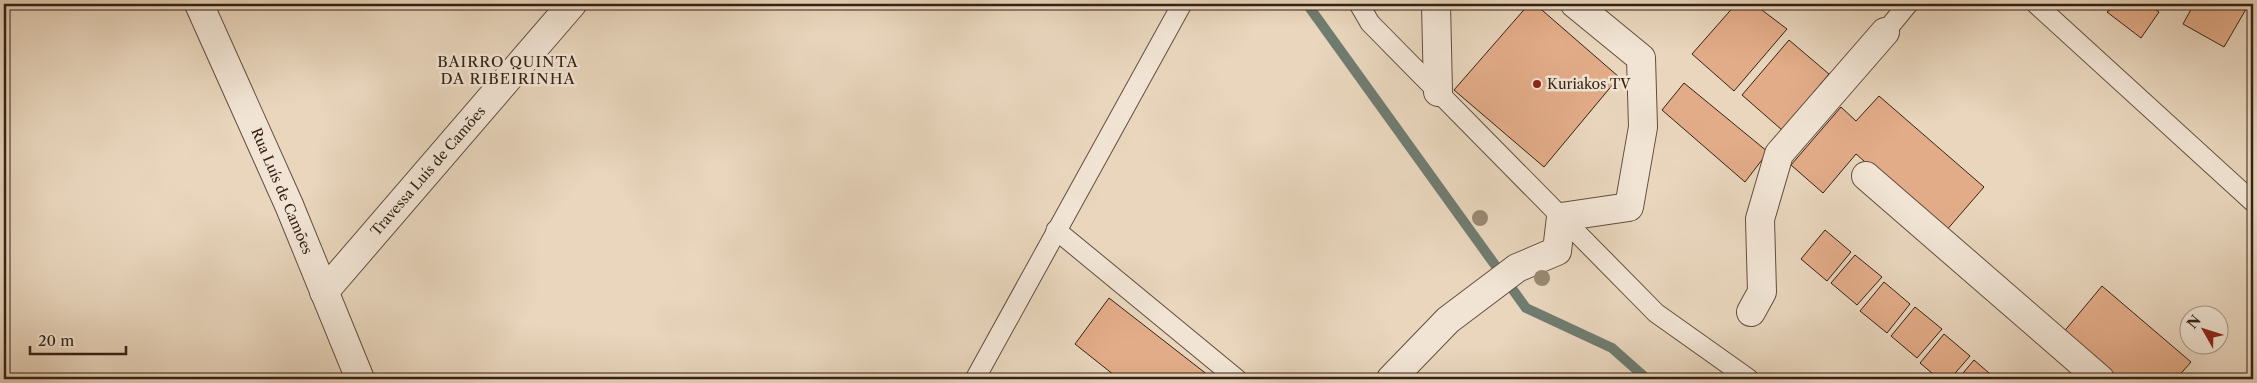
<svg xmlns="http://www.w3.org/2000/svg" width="2257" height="383" viewBox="0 0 2257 383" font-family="'Libre Caslon Text',serif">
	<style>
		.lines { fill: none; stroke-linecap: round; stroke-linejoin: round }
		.stream { stroke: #707c70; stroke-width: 10 }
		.building { fill: #e3ac89; stroke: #352114 }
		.lane-casing { stroke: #624e3e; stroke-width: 21 }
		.street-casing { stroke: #624e3e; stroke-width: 30 }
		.lane { stroke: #f1e4d4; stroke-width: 19 }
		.street { stroke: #f1e4d4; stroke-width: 28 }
		.tree { fill: #988871 }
		.poi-dot { fill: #8f2418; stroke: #f1e4d4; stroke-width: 2 }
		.labels { text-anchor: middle; stroke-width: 5; stroke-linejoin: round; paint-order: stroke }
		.poi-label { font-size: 14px; fill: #352114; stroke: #f1e4d4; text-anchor: start }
		.street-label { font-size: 14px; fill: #352114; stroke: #f1e4d4 }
		.neighbourhood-label { font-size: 15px; letter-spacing: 1px; fill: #352114; stroke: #f1e4d4 }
	</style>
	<rect width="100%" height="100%" fill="#e9d6bd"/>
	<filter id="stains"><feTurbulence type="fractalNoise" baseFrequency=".004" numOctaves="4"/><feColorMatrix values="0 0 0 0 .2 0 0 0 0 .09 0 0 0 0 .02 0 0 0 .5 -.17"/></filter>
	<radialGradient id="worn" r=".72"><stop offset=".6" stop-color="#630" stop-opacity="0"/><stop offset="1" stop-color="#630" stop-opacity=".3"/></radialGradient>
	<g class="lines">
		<polyline class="stream" points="1307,4 1526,308 1612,348 1647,379"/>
	</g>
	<g class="building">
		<polygon points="1529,4 1535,4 1619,77 1544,167 1454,90"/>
		<polygon points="1736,4 1754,4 1787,29 1734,91 1692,54"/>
		<polygon points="2119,4 2147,4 2159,12 2141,38 2107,12"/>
		<polygon points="2194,4 2249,4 2224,47 2183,24"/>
		<polygon points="1789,40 1829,74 1782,130 1742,95"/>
		<polygon points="1684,83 1768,152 1745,182 1662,110"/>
		<polygon points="1879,96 1984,187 1945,232 1856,154 1823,193 1791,165 1841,107 1856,121"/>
		<polygon points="1825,230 1851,252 1827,281 1801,259"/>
		<polygon points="1855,255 1882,277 1857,305 1831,283"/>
		<polygon points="1884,282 1910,304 1887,333 1860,311"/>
		<polygon points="2102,286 2191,362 2176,379 2115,379 2062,334"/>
		<polygon points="1109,298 1213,379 1119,379 1075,344"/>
		<polygon points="1915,307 1942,329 1917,358 1891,336"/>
		<polygon points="1944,334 1970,356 1950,379 1939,379 1920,363"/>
		<polygon points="1974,360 1996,379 1958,379"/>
	</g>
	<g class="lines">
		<g class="lane-casing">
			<g id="lane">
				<polyline points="1359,4 1370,23 1656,313 1749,379"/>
				<polyline points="2036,4 2253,202"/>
				<polyline points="1885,32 1908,4"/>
				<polyline points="1056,230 1237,379"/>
				<polyline points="975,379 1182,4"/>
			</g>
		</g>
		<g class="street-casing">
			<g id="street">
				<polyline points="199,4 289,205 360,379"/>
				<polyline points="1436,4 1438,92"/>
				<polyline points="1866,176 2100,379"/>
				<polyline points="324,292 572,4"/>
				<polyline points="1751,312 1762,292 1760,219 1779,154 1885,32"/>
				<polyline points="1391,379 1448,320 1517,268 1557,251 1561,217 1629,207 1643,127 1641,58 1575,4"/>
			</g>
		</g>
		<use href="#lane" class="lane"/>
		<use href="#street" class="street"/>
	</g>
	<g class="tree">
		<circle cx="1480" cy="218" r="8"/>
		<circle cx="1542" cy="278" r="8"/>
	</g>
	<circle class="poi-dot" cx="1537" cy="84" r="5"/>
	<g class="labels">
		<g class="poi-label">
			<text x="1547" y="89">Kuriakos TV</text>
		</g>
		<g class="street-label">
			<text transform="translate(428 171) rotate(-49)" y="5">Travessa Luís de Camões</text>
			<text transform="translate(282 191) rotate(67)" y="5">Rua Luís de Camões</text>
		</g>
		<g class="neighbourhood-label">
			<text x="508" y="67">BAIRRO QUINTA<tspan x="508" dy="17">DA RIBEIRINHA</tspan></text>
		</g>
	</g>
	<rect width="2257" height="383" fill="none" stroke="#e9d6bd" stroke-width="20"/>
	<rect x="5" y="5" width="2247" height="373" fill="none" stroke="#352114" stroke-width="2.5"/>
	<rect x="10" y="10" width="2237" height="363" fill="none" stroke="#352114"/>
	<g transform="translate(2204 330) rotate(309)"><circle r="24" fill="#f1e4d4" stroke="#a69687"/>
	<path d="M0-4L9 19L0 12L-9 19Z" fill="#8f2418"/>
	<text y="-8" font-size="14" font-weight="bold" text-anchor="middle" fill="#352114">N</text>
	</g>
	<path d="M30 346v8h96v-8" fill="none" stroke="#352114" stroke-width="2.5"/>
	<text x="38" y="346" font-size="15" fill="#352114" stroke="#f1e4d4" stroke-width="4" paint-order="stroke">20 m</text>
	<rect width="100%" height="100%" filter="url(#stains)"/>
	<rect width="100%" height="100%" fill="url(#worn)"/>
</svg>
